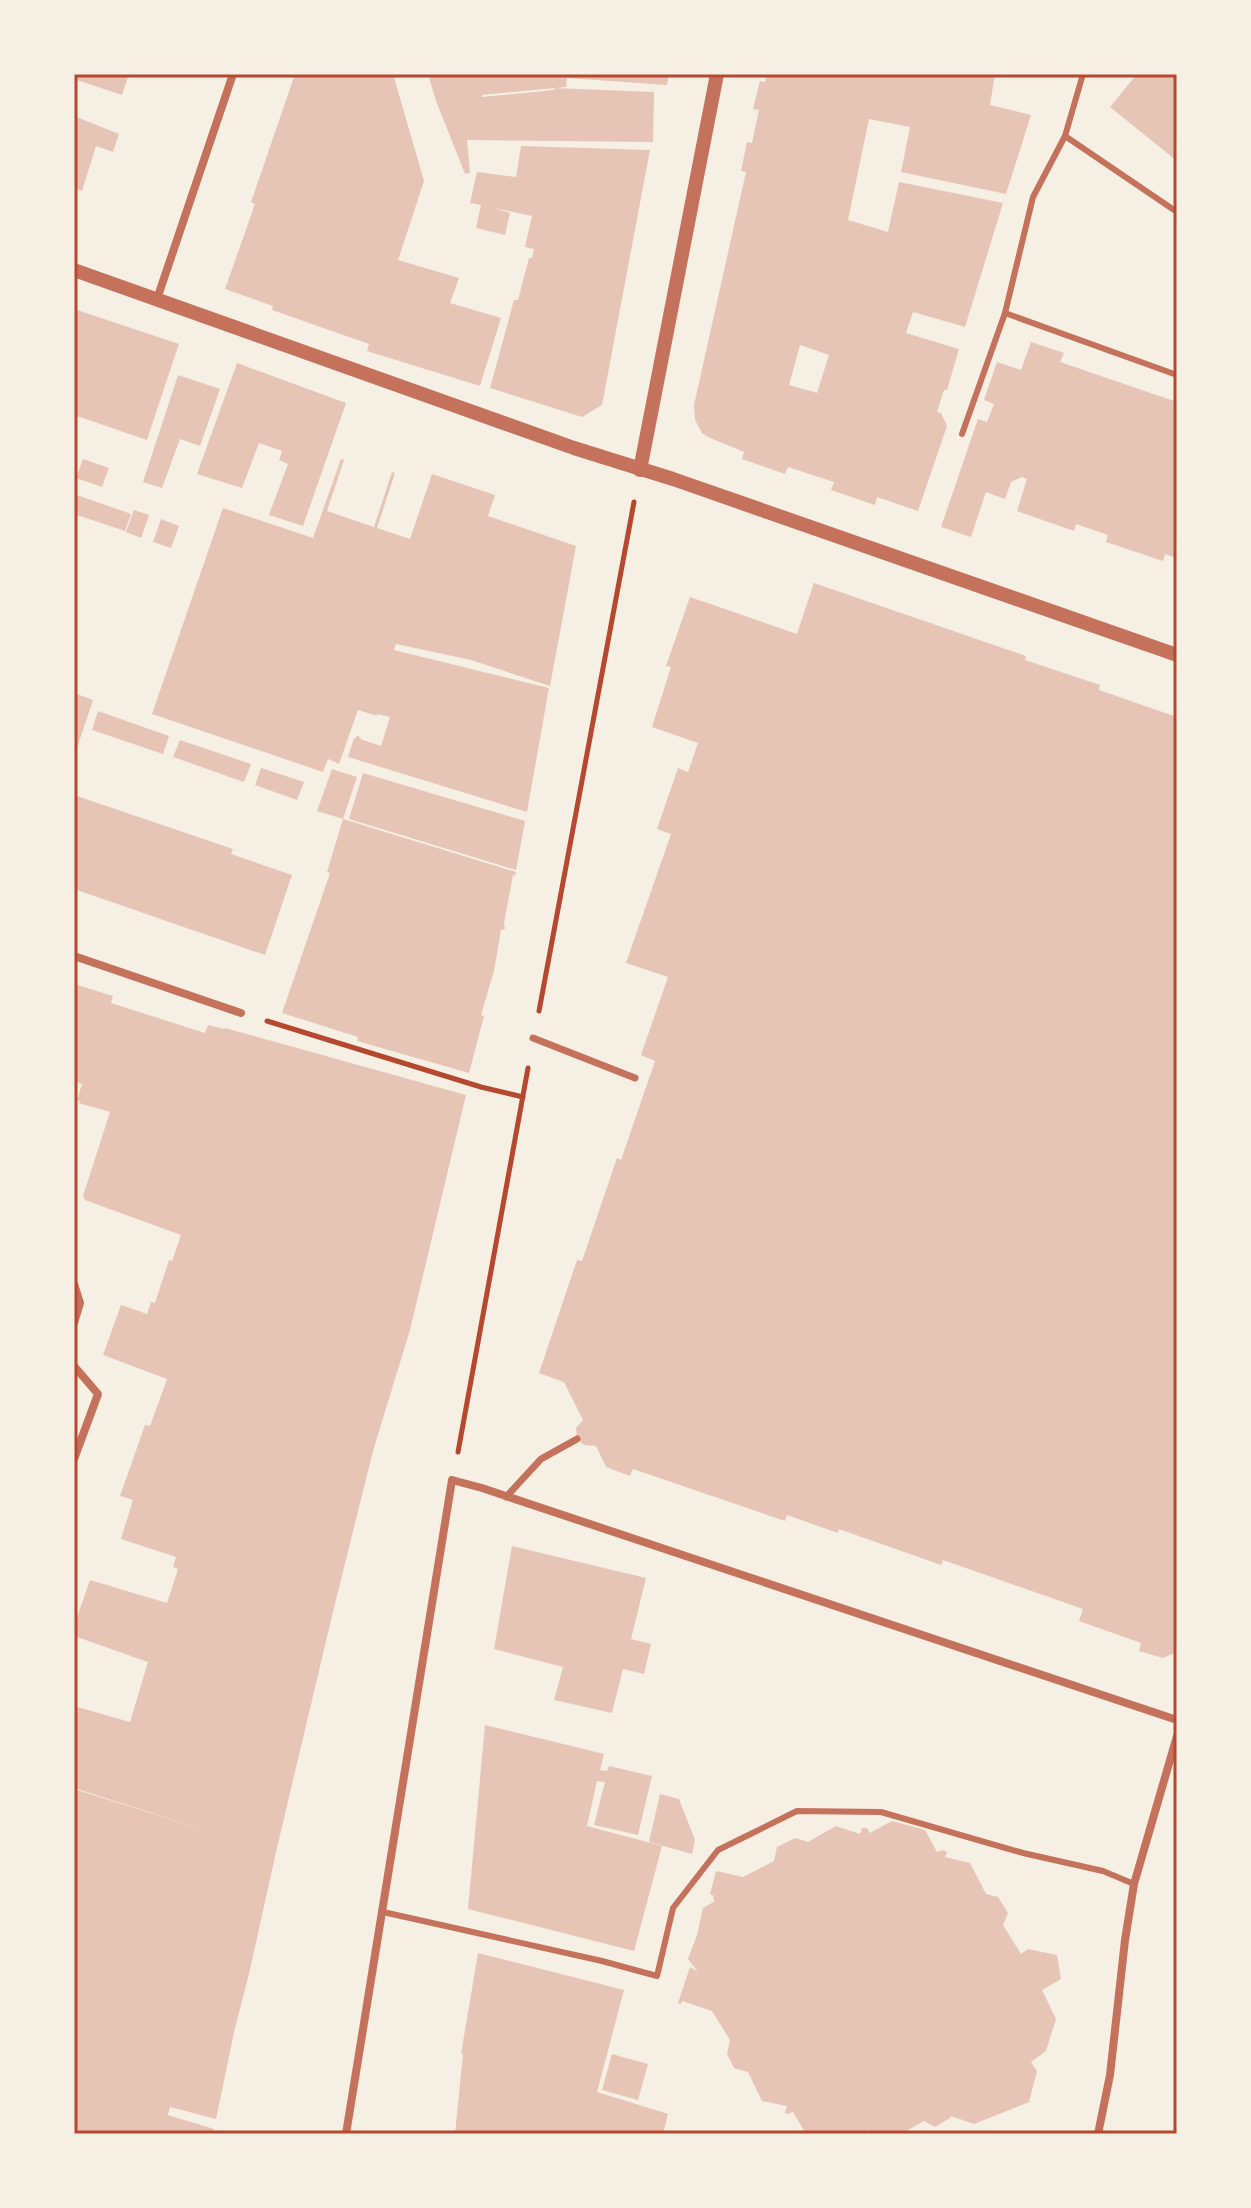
<svg xmlns="http://www.w3.org/2000/svg" width="1251" height="2208" viewBox="0 0 1251 2208" font-family="Inter,sans-serif">
	<style>
		.building { fill: #e6c5b7; fill-rule: evenodd }
		.lines { fill: none; stroke-linecap: round; stroke-linejoin: round }
		.path { stroke: #b5482f; stroke-width: 5 }
		.service { stroke: #c5725c; stroke-width: 6 }
		.pedestrian { stroke: #c5725c; stroke-width: 7 }
		.minor { stroke: #c5725c; stroke-width: 8 }
		.tertiary { stroke: #c5725c; stroke-width: 14 }
		.neatline { fill: none; stroke: #b5482f; stroke-width: 3 }
	</style>
	<rect width="100%" height="100%" fill="#f6efe4"/>
	<g class="building">
		<polygon points="74,74 129,74 122,95 74,79"/>
		<polygon points="295,74 393,74 424,181 398,260 459,278 450,303 501,318 480,386 370,352 367,351 369,344 272,310 273,306 225,289 255,204 251,202"/>
		<polygon points="428,74 669,74 667,85 567,78 566,87 482,95 482,97 554,90 554,88 654,92 653,142 467,140 470,173 465,174 436,101"/>
		<path d="M767 74H995L990 105 1031 115 1006 194 901 172 910 127 869 119 848 220 888 232 899 182 1003 203 965 327 913 312 906 333 959 349 947 390H944L937 412 941 413 947 426 918 511 877 497 875 505 831 490 834 482 788 467 785 474 742 459 744 452 708 437 702 433 695 420 694 405 746 172 741 171 747 142 752 143 759 110 753 109 760 81 765 82ZM800 345 829 355 817 393 789 385Z"/>
		<polygon points="1137,74 1177,74 1177,161 1110,107"/>
		<polygon points="74,116 119,134 113,152 96,146 82,191 74,188"/>
		<polygon points="521,146 650,150 602,405 582,417 490,388 514,300 518,300 529,258 532,258 534,249 525,247 532,216 494,208 510,213 505,235 476,228 481,205 470,203 477,172 516,177"/>
		<polygon points="74,309 179,344 147,440 74,415"/>
		<polygon points="1031,342 1064,353 1060,362 1177,402 1177,558 1165,554 1163,561 1106,542 1108,535 1076,524 1074,531 1017,511 1027,479 1022,477 1011,482 1005,499 986,492 971,537 941,527 978,419 987,422 994,404 984,400 997,362 1021,370"/>
		<polygon points="237,363 346,403 303,526 269,515 288,464 279,460 282,451 259,443 242,488 197,474"/>
		<polygon points="178,375 220,389 200,446 180,439 162,488 143,482"/>
		<polygon points="83,459 109,468 102,487 76,478"/>
		<polygon points="341,459 344,460 327,511 374,527 392,472 395,473 377,528 410,539 432,474 495,495 488,516 576,546 550,686 471,660 396,644 394,650 549,688 527,812 348,757 354,738 356,739 356,736 361,737 360,739 381,746 390,717 377,714 377,716 358,710 339,764 328,759 323,772 152,714 223,508 313,538"/>
		<polygon points="74,494 131,514 125,531 74,514"/>
		<polygon points="134,510 149,515 141,538 126,532"/>
		<polygon points="161,519 179,526 171,548 153,542"/>
		<polygon points="814,583 1026,656 1025,660 1100,685 1099,690 1177,717 1175,723 1177,724 1177,1652 1163,1658 1139,1651 1141,1643 1079,1621 1083,1609 943,1560 941,1565 839,1529 838,1533 787,1515 785,1521 633,1469 630,1476 606,1467 596,1446 584,1445 577,1439 576,1428 583,1420 564,1382 539,1373 577,1260 582,1261 617,1158 621,1160 655,1061 641,1055 668,977 626,963 671,834 657,829 678,768 688,772 698,743 652,727 671,667 666,666 690,597 797,634"/>
		<polygon points="74,693 93,700 75,754 74,754"/>
		<polygon points="98,711 169,736 163,754 92,730"/>
		<polygon points="180,740 251,764 244,782 173,757"/>
		<polygon points="261,768 304,782 297,800 255,785"/>
		<polygon points="332,769 357,777 343,819 317,811"/>
		<polygon points="363,773 525,821 516,870 349,819"/>
		<polygon points="74,795 233,849 231,854 292,875 265,955 74,889"/>
		<polygon points="343,819 516,872 515,876 513,875 504,923 505,929 501,930 494,971 481,1015 484,1016 469,1073 357,1041 358,1037 282,1013 330,873 327,872"/>
		<polygon points="74,984 113,996 111,1003 205,1033 208,1025 224,1029 225,1028 466,1095 410,1330 373,1451 332,1616 276,1852 249,1974 235,2028 216,2119 170,2107 168,2115 214,2129 213,2134 74,2134 74,1789 221,1835 74,1788 74,1706 130,1722 148,1662 74,1636 74,1626 90,1580 167,1603 178,1569 173,1567 176,1557 121,1539 133,1500 120,1496 145,1425 150,1426 167,1379 103,1355 121,1305 147,1314 151,1302 155,1303 169,1260 172,1261 181,1235 85,1200 83,1196 110,1112 79,1103 80,1101 77,1100 82,1084 74,1081"/>
		<polygon points="512,1546 646,1578 631,1639 651,1644 644,1674 623,1669 612,1713 554,1700 563,1667 494,1649"/>
		<polygon points="485,1725 604,1754 600,1770 607,1771 609,1766 652,1776 638,1835 594,1825 605,1782 597,1781 587,1826 662,1846 634,1951 468,1909"/>
		<polygon points="660,1794 679,1799 695,1840 692,1854 649,1842"/>
		<polygon points="892,1821 925,1830 937,1852 943,1850 947,1852 945,1857 970,1863 986,1894 998,1897 1008,1913 1003,1925 1021,1954 1028,1949 1057,1955 1061,1979 1042,1990 1056,2019 1046,2051 1031,2062 1037,2071 1029,2102 974,2124 951,2116 950,2118 935,2127 924,2121 901,2134 879,2134 868,2130 867,2134 863,2134 860,2130 852,2134 806,2134 793,2112 788,2114 785,2113 787,2106 762,2101 748,2072 734,2068 727,2054 730,2040 712,2011 682,2001 681,2004 678,2003 690,1967 698,1972 688,1959 697,1935 703,1908 715,1901 713,1899 714,1896 710,1894 716,1871 743,1877 774,1861 777,1847 795,1838 808,1842 836,1826 860,1834 862,1828 867,1828 870,1833"/>
		<polygon points="478,1953 624,1990 597,2092 668,2114 663,2134 455,2134 463,2054 461,2054"/>
		<polygon points="612,2054 648,2064 638,2100 602,2090"/>
	</g>
	<g class="lines">
		<g class="path">
			<polyline points="539,1011 634,502"/>
			<polyline points="267,1021 481,1087 523,1097"/>
			<polyline points="458,1452 528,1068"/>
		</g>
		<g class="service">
			<polyline points="1083,74 1065,136 1033,197 1005,313 1177,375"/>
			<polyline points="1065,136 1177,212"/>
			<polyline points="962,434 1005,313"/>
			<polyline points="383,1912 602,1961 657,1976 673,1908 718,1850 797,1811 881,1812 1023,1853 1103,1871 1134,1884"/>
		</g>
		<g class="pedestrian">
			<polyline points="533,1038 635,1078"/>
			<polyline points="506,1497 541,1459 577,1439"/>
		</g>
		<g class="minor">
			<polyline points="157,299 233,74"/>
			<polyline points="74,956 241,1013"/>
			<polyline points="74,1284 80,1303 74,1323"/>
			<polyline points="74,1366 98,1394 74,1459"/>
			<polyline points="346,2134 452,1480 482,1488 1177,1720"/>
			<polyline points="1098,2134 1110,2075 1125,1940 1134,1884 1177,1736"/>
		</g>
		<g class="tertiary">
			<polyline points="74,270 574,448 673,479 1177,655"/>
			<polyline points="640,470 717,74"/>
		</g>
	</g>
	<rect width="1251" height="2208" fill="none" stroke="#f6efe4" stroke-width="152"/>
	<rect x="76" y="76" width="1099" height="2056" class="neatline"/>
</svg>
